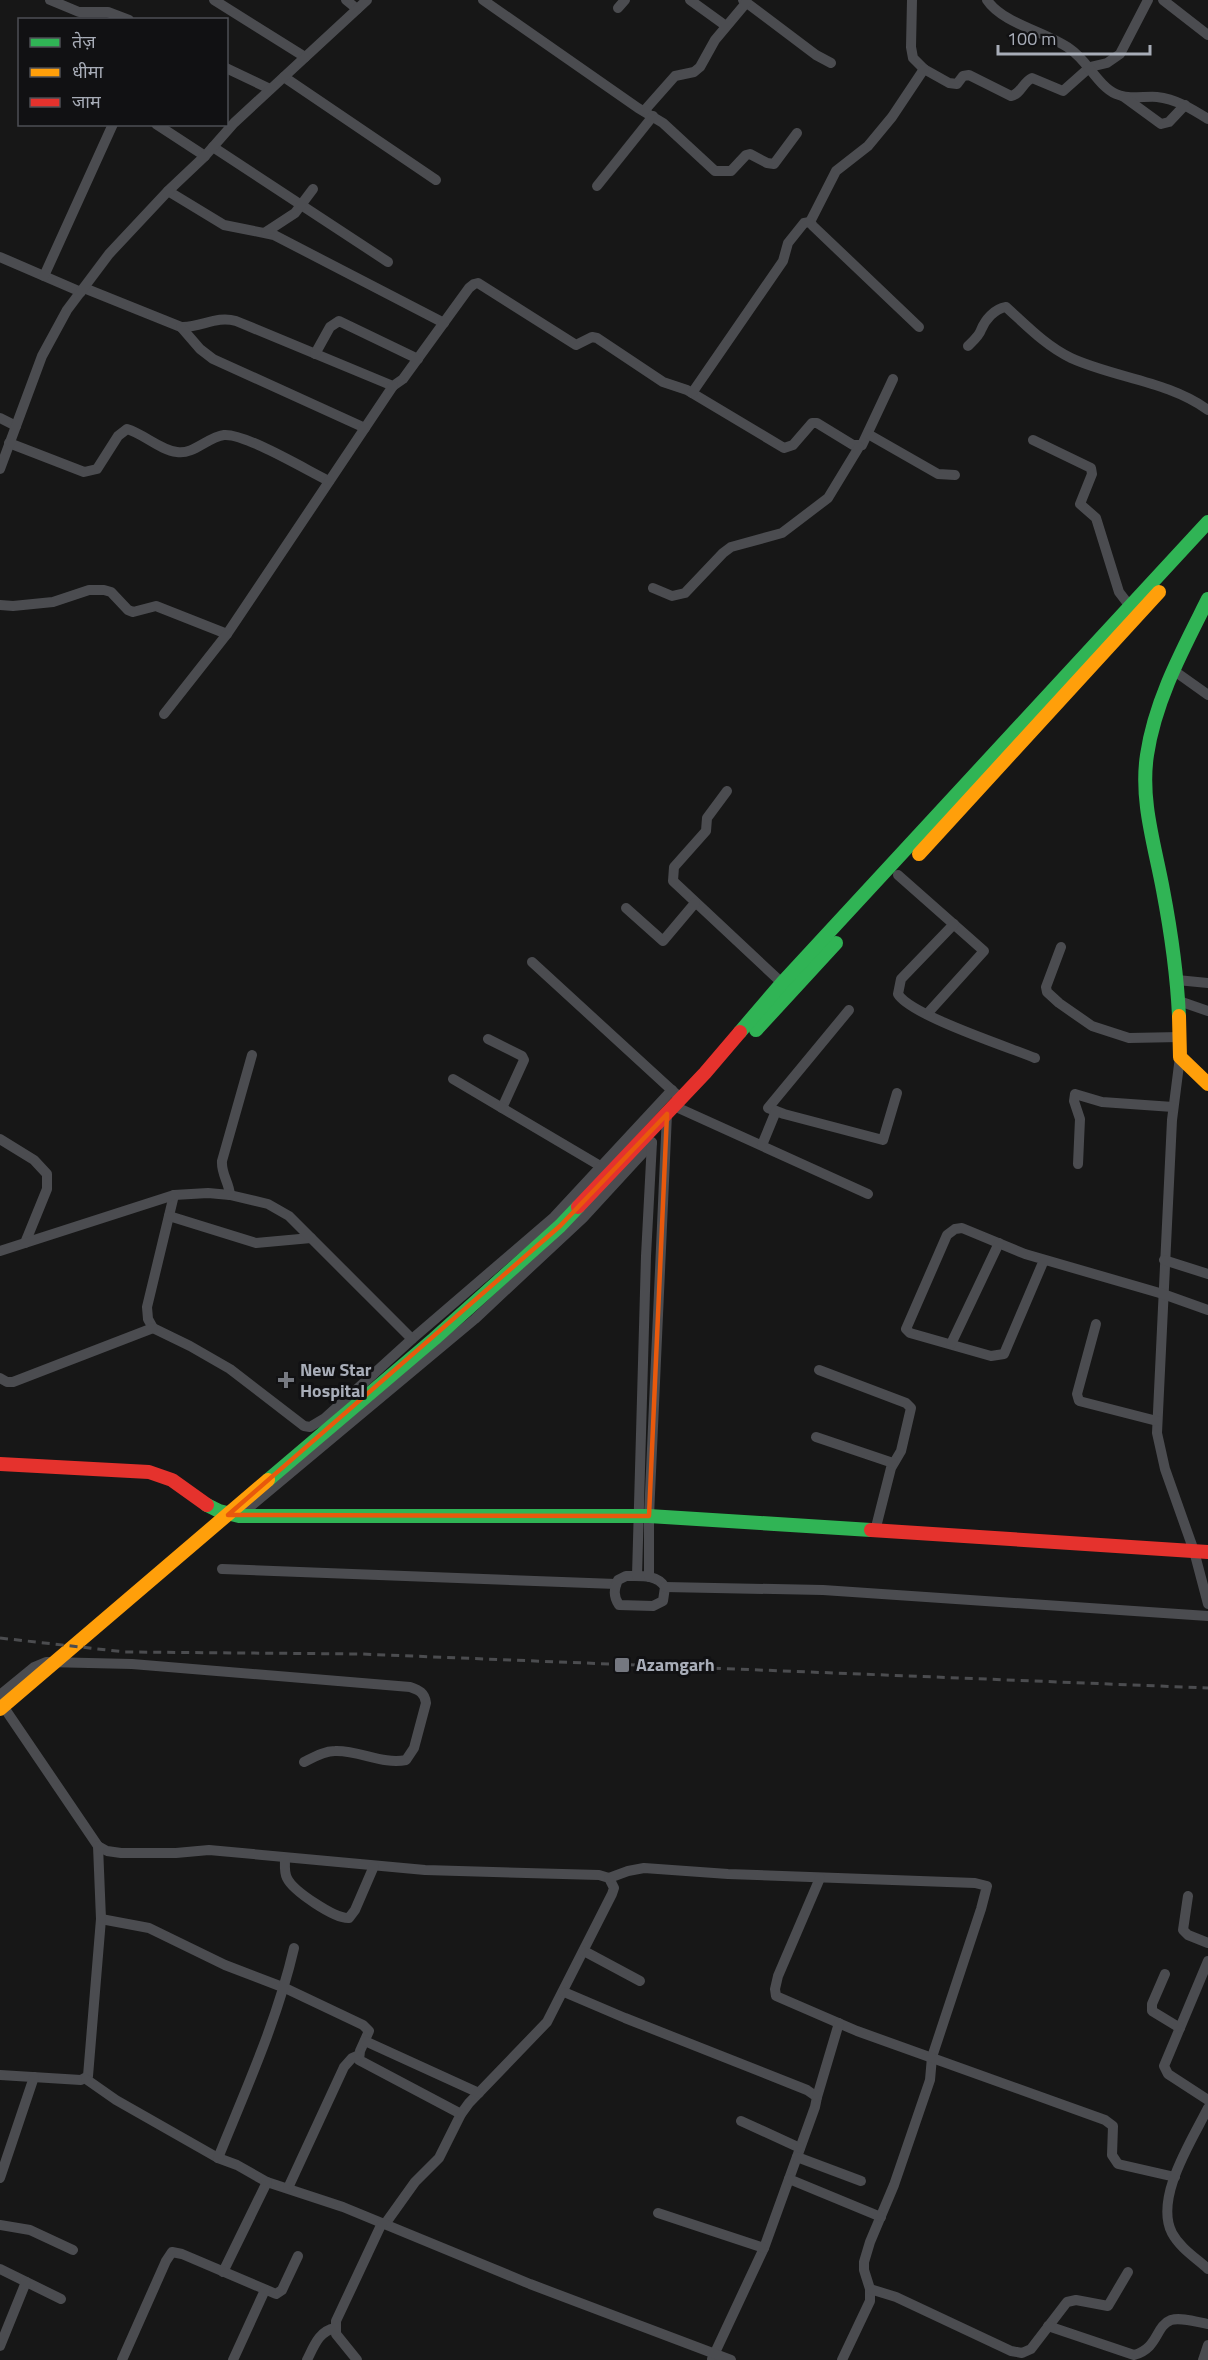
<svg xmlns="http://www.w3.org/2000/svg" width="1208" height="2360" viewBox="0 0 1208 2360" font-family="'Titillium Web','Noto Sans Devanagari',sans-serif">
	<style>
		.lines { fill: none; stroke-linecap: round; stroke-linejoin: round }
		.street { stroke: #4b4c50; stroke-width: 10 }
		.fast { stroke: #30b455; stroke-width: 14 }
		.slow { stroke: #ff9f0a; stroke-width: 14 }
		.jam { stroke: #e5322d; stroke-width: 14 }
		.rail { stroke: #4b4c4f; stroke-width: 3; stroke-dasharray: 8 6; stroke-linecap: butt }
		.marked { fill: none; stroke: #e8590c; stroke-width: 4.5; stroke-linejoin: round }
		.poi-dot { fill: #757880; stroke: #111113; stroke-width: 2 }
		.labels { text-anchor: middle; stroke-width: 6; stroke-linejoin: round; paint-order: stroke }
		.poi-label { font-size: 18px; font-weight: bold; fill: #a8adb8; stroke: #111113; text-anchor: start }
	</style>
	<rect width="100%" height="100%" fill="#171717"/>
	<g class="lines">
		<g class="street">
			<polyline points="50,0 79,12 108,12 129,20"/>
			<polyline points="214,0 305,57"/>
			<polyline points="346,0 357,9"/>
			<polyline points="483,0 638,108 663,123 715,171 731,171 746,155 750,154 767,163 774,164 797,133"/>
			<polyline points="690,0 726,26"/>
			<polyline points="743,0 816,55 831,63"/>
			<path d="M912 0 911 47 913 58 924 69 949 83 957 84 963 76 969 75 1011 96C1021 94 1023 82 1032 78L1063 91 1090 67 1107 63 1120 54 1148 0"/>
			<path d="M987 0C1003 24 1047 32 1070 49 1087 60 1098 86 1116 94 1129 100 1144 96 1157 97 1176 99 1192 109 1208 119"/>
			<polyline points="1163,0 1208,35"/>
			<polyline points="618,8 625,0"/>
			<polyline points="226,68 270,89"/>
			<polyline points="284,77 436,180"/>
			<polyline points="1124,97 1161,124 1169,122 1185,105"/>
			<polyline points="644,111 675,76 694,72 700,67 715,40 746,3"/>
			<polyline points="156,124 205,156"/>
			<polyline points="213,147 388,262"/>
			<polyline points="597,186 653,116"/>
			<polyline points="168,191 224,225 274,235 444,323"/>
			<polyline points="810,222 836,171 868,146 892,117 924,69"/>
			<polyline points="266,232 295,213 313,189"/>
			<polyline points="0,257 81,292"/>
			<polyline points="44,276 113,124"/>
			<path d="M84 288 181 327C201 328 216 315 236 321L393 386 403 379 469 288 474 284 478 283 576 345 592 337 597 338 663 382 687 390 784 448 793 445 812 423H817L853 445H862L893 379"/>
			<polyline points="181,327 200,349 213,359 365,428"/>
			<path d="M968 346C972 342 979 336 981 330 985 320 994 309 1006 307 1027 326 1046 346 1071 358 1115 378 1168 381 1208 410"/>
			<polyline points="315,354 330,327 339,321 418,359"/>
			<polyline points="692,393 783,261 788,243 804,223 810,222 813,226 919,327"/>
			<polyline points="0,418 16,426"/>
			<polyline points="868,434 938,474 955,475"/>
			<polyline points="1033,440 1091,468 1092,474 1080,504 1096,518 1119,592 1132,609"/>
			<path d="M9 443 84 472 97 469 118 436 127 429C144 434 160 450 177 452 193 455 208 437 224 435 245 433 308 471 329 481"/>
			<polyline points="0,469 42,356 67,310 109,254 168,191 205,156 234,123 367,0"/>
			<polyline points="653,588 672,596 685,593 723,553 731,547 782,533 828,498 859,447"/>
			<polyline points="0,605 13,606 53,602 89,590 104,590 111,592 128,610 133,612 156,606 227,634"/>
			<polyline points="1173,670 1208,695"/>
			<polyline points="164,714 227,634 393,386"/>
			<polyline points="727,791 707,818 706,831 674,867 673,881 782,983"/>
			<polyline points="898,875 984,951 927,1014"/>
			<polyline points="626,908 663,941 695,903"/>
			<path d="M954 924 901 979 898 994C910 1015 1008 1047 1035 1058"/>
			<polyline points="1061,947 1046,987 1047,992 1059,1003 1092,1026 1129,1038 1180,1037"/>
			<polyline points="532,962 676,1094"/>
			<polyline points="1177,980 1208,983"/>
			<polyline points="1179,1001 1208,1011"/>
			<polyline points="849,1010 768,1108 784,1114 883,1140 897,1093"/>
			<polyline points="488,1039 522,1056 524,1060 502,1108"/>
			<polyline points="1180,1057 1172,1120 1157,1433 1165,1469 1194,1551 1208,1604"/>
			<polyline points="453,1079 602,1167"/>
			<polyline points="674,1106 868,1194"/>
			<polyline points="0,1139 34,1160 47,1174 47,1189 25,1243"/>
			<polyline points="762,1145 776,1111"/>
			<polyline points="1078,1164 1080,1119 1074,1101 1075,1094 1102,1102 1173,1107"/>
			<polyline points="174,1195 147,1307 148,1319 153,1328 190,1346 230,1369 304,1426 310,1427 325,1418 412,1339 554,1217 672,1090"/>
			<path d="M230 1195C229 1182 221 1174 222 1161L252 1055"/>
			<polyline points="169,1216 256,1243 311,1238"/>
			<polyline points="0,1251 174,1195 208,1193 230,1195 268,1204 289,1216 412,1339"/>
			<polyline points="1044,1260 1004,1354 991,1356 910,1333 906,1329 947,1235 955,1229 962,1228 1025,1254 1163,1294 1208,1310"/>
			<polyline points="1164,1260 1208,1274"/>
			<polyline points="1096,1324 1077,1394 1079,1401 1157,1421"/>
			<polyline points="951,1344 999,1243"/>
			<polyline points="819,1370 906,1403 911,1408 901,1451 891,1468 875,1531"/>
			<polyline points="0,1378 7,1382 13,1382 153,1328"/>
			<polyline points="816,1437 893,1463"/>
			<polyline points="239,1516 475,1319 583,1218 652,1143"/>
			<polyline points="222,1569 616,1584"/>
			<path d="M626 1576C640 1576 657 1574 665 1587L663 1601 653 1606 619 1605C613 1596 614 1589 618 1580Z"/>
			<polyline points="637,1576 646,1256 652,1142"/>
			<polyline points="649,1577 649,1516 667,1114"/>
			<polyline points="665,1587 823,1590 1208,1616"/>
			<path d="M0 1695 34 1667 46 1662 132 1664 410 1687C419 1690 425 1693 426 1703L414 1748 406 1760C383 1765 359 1750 335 1751 324 1751 314 1757 304 1762"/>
			<polyline points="1,1703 98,1846 107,1851 121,1853 176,1853 209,1850 425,1870 599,1875 609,1878 614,1888 612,1894 547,2022 469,2103 461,2114 439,2158 415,2182 385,2224"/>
			<path d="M285 1859C285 1865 284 1872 287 1878 293 1891 335 1919 349 1918L355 1910 374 1866"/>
			<polyline points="609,1878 628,1871 644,1868 728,1874 975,1883 987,1886 981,1909 932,2057 930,2080 894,2185 870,2242 864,2262 864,2270 870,2289 870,2301 842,2360"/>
			<polyline points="820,1878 778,1976 775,1989 776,1996 857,2031 1105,2120 1113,2126 1112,2155 1118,2164 1175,2177"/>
			<polyline points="1188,1896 1183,1930 1188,1935 1208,1943"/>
			<polyline points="101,1919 149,1928 225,1965 285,1988 363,2025 369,2031 360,2051 359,2060 461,2114"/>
			<polyline points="584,1951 640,1981"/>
			<polyline points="1208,1961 1164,2066 1168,2074 1208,2100"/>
			<polyline points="1165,1974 1152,2004 1152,2011 1180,2028"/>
			<polyline points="564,1992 625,2018 807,2090 817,2097 815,2107 764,2248 712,2359"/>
			<polyline points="365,2041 479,2093"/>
			<polyline points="0,2075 81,2080 88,2076 101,1919 98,1846"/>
			<polyline points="86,2079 116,2100 218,2158 237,2165 267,2182 343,2207 530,2284 731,2360"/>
			<polyline points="817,2097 839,2023"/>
			<path d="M1208 2108C1192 2140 1154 2198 1172 2233 1180 2248 1196 2258 1208 2269"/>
			<polyline points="741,2121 800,2148"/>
			<polyline points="797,2157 861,2181"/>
			<path d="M218 2158C246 2089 277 2021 294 1948"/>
			<polyline points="0,2178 34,2077"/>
			<polyline points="789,2179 881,2217"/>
			<polyline points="288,2188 344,2067 352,2058 359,2055"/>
			<polyline points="658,2213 764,2248"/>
			<polyline points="0,2225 30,2230 73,2250"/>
			<polyline points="0,2269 61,2299"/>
			<polyline points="223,2272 267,2182"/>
			<polyline points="870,2289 896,2297 1011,2351 1022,2353 1031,2349 1067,2302 1076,2300 1108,2306 1128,2272"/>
			<path d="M1048 2326 1134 2355C1159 2348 1155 2326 1171 2320 1181 2317 1197 2322 1208 2324"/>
			<polyline points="0,2346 26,2282"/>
			<polyline points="122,2360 166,2261 172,2252 182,2254 276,2294 282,2290 298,2256"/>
			<polyline points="233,2360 265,2290"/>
			<path d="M307 2360C314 2346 319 2331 335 2328"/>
			<polyline points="357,2360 336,2334 336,2321 382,2223"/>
			<polyline points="1203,2360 1208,2345"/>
		</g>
		<g class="fast">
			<path d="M1179 1016C1177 974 1171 932 1163 890 1155 846 1140 801 1147 755 1155 700 1183 649 1208 599"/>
			<polyline points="756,1030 836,943"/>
			<polyline points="740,1032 782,983 1208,522"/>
			<polyline points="268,1480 434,1339 560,1226 578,1207"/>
			<polyline points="207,1505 219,1511 239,1516 649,1516 871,1530"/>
		</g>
		<g class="slow">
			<polyline points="919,854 1159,592"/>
			<polyline points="1179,1016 1180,1057 1208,1084"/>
			<polyline points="0,1709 268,1480"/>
		</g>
		<g class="jam">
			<polyline points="578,1207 705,1073 740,1032"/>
			<polyline points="0,1464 149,1472 172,1480 207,1505"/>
			<polyline points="871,1530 1208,1552"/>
		</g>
		<polyline class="rail" points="0,1638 125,1652 361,1654 1208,1688"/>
	</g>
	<path class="marked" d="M667 1114 649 1516 228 1515 560 1226Z"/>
	<g class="poi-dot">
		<path d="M283 1371h6v6h6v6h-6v6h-6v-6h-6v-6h6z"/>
		<rect x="614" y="1657" width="16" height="16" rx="3"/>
	</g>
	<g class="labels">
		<g class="poi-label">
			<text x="300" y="1376">New Star<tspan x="300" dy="21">Hospital</tspan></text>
			<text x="636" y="1671">Azamgarh</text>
		</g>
	</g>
	<rect x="18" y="18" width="210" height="108" fill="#111113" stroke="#4d4f55" stroke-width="1.5"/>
	<rect x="30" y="38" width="30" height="9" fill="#30b455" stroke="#4d4f55" stroke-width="1.5"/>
	<text x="72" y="48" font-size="18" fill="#a8adb8">तेज़</text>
	<rect x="30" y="68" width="30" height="9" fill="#ff9f0a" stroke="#4d4f55" stroke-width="1.5"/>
	<text x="72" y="78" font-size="18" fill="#a8adb8">धीमा</text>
	<rect x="30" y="98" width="30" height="9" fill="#e5322d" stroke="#4d4f55" stroke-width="1.5"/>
	<text x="72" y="108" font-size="18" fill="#a8adb8">जाम</text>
	<path d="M998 45v9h152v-9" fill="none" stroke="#a8adb8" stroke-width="3"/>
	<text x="1007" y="45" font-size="18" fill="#a8adb8" stroke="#111113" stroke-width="4.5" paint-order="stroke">100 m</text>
</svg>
